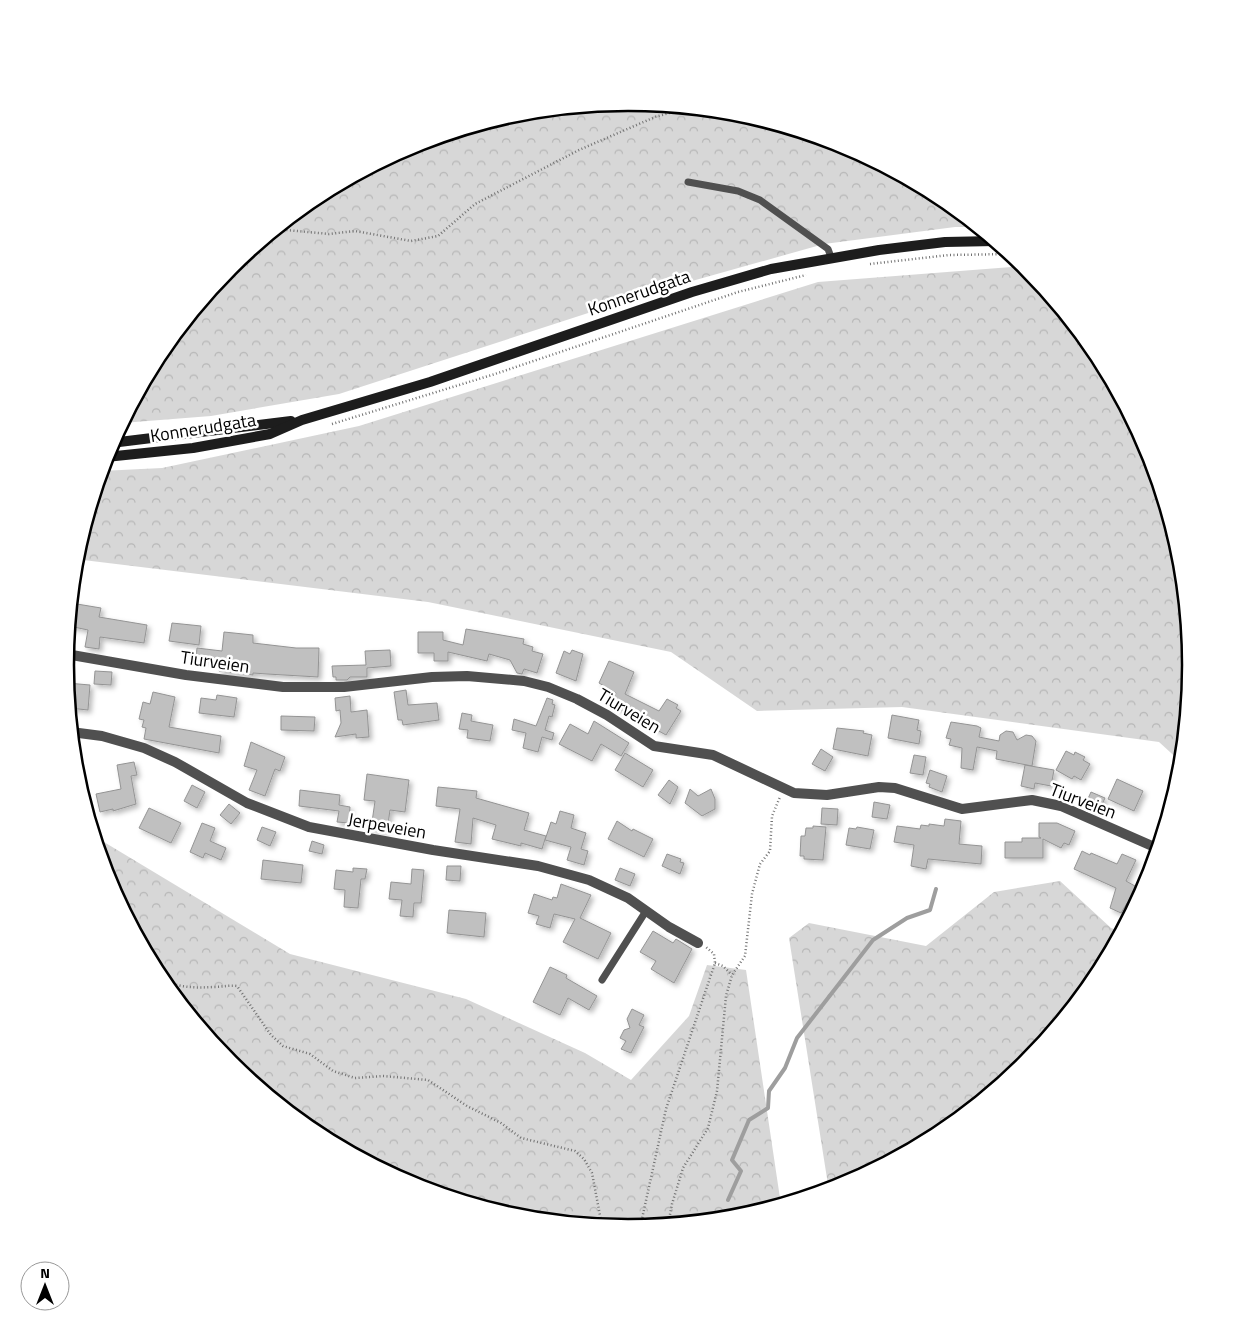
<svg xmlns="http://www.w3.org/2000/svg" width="1257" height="1331" viewBox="0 0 1257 1331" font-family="'Titillium Web',sans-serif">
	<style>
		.forest { fill: url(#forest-crowns) }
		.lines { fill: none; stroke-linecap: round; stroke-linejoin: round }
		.stream { stroke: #9e9e9e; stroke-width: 4 }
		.building { fill: #c0c0c0; stroke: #949494; filter: url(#shadow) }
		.path { stroke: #727272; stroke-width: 2.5; stroke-dasharray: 1 2.5; stroke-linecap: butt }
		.lane { stroke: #505050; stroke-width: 7 }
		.street { stroke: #505050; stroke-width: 10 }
		.secondary { stroke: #1d1d1d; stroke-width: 10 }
		.labels { text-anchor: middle; stroke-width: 5; stroke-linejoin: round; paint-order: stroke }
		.street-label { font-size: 18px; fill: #000; stroke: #fff }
		.rim { fill: none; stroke: #000; stroke-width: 2.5 }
	</style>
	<defs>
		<pattern id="forest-crowns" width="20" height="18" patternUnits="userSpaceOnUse" patternTransform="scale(1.25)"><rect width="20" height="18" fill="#d7d7d7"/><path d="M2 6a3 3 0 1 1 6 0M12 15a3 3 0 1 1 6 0" fill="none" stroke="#b7b7b7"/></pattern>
		<filter id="shadow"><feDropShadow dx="3" dy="3" stdDeviation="2.5" flood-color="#0004"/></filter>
	</defs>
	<rect width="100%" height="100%" fill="#fff"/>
	<g class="forest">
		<polygon points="629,102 739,113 844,145 942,197 978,227 955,227 824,244 653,292 339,394 211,416 122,423 160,352 230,267 316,197 413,145 519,113"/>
		<polygon points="1025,266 1097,353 1149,450 1181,556 1192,666 1182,763 1159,742 902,707 757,711 671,652 428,602 75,559 101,471 162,468 359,426 818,282"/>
		<polygon points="94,836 290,954 466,999 585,1053 631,1080 689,1016 707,965 746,970 781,1205 738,1218 628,1229 518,1218 413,1186 327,1140 327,1137 295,1117 230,1064 160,978 108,881"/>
		<polygon points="1060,881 1111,928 1122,932 1097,979 1027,1064 941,1134 844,1186 829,1191 789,938 809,923 926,946 994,892"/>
	</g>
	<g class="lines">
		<polyline class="stream" points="728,1200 741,1171 732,1160 749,1120 768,1108 769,1091 785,1068 797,1038 873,940 907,918 930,910 936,889"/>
	</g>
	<g class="building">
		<polygon points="71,603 101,608 99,617 147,625 144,643 100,637 99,649 85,647 88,630 69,626"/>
		<polygon points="172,623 201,626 199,645 169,641"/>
		<polygon points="466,629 524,639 523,644 533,647 532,651 543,654 537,673 524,669 522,674 517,673 510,660 489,654 487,661 448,652 448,661 434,661 434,653 418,653 418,632 443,632 443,640 463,645"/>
		<polygon points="224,632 253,635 253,643 296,648 319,648 318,677 267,674 253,673 253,675 219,671 220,661 196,658 197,648 222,651"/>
		<polygon points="390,650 391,666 367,668 367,677 350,677 347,680 336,680 336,677 333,677 332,666 366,665 365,651"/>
		<polygon points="572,650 583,654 576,681 556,673 564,651 570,654"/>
		<polygon points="609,661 634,672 625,694 659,711 667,699 678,705 676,708 681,711 666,735 631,716 632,715 610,705 616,693 599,683"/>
		<polygon points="95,671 112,672 111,685 94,684"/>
		<polygon points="67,683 90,685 88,710 69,708"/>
		<polygon points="406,690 408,705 437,703 439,720 403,725 402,720 398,720 394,692"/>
		<polygon points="153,692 175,697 169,727 221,736 219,753 144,739 146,728 142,727 144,720 139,719 143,702 150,704"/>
		<polygon points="217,695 237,698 234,717 199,713 201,698 216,700"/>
		<polygon points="350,696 351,712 367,710 369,737 356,738 356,734 335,737 341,723 340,710 336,711 335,698"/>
		<polygon points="547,698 553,700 552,704 555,705 552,717 549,716 545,730 554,733 552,740 542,737 538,752 523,748 526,733 512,730 514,719 536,726"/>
		<polygon points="462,713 472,715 471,721 493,725 490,741 467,738 468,730 459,729"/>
		<polygon points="892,715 919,720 917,730 921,731 919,744 888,738"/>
		<polygon points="281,716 315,717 314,731 281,730"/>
		<polygon points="594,721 629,743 621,756 601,744 592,761 559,744 570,724 588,734"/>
		<polygon points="951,722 977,726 981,728 979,737 999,741 1000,735 1006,731 1013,732 1017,740 1026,735 1032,736 1036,741 1032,766 996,759 997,751 977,747 973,770 961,768 962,748 949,745 951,739 946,738"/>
		<polygon points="837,728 864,731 863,733 872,735 868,756 833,749"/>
		<polygon points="251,742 285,757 280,771 275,769 265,796 249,790 257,770 244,766"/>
		<polygon points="821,749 833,757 825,771 812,764"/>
		<polygon points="1066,751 1074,755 1075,752 1085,757 1083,760 1090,764 1081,780 1074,776 1072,779 1056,770"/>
		<polygon points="625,753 653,770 643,787 615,770"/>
		<polygon points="914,755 926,757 923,775 910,773"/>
		<polygon points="134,762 137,775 131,776 136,804 113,811 113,809 100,812 96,794 121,789 117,765"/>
		<polygon points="1025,765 1054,770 1051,786 1035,783 1034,789 1021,786"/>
		<polygon points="930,770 947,776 942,792 929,787 930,784 926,783"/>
		<polygon points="367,774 409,780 405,812 390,810 387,831 371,829 375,801 364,800"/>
		<polygon points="1117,779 1143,791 1134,811 1108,799"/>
		<polygon points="669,780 678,787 670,804 658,795"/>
		<polygon points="192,785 205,792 197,808 184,801"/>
		<polygon points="438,787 477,791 476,798 529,813 524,830 546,836 542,849 521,843 521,846 492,839 496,825 473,818 471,844 455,842 460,809 436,806"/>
		<polygon points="690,789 698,796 711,789 715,799 715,809 702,816 685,803"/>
		<polygon points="300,790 340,795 339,805 350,807 349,823 337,822 339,811 299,806"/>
		<polygon points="1091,792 1105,798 1099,811 1085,805"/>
		<polygon points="874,802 890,805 887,819 872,817"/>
		<polygon points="229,804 240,813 231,824 220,815"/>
		<polygon points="149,808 181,823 171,843 139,828"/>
		<polygon points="822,808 838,809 837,825 821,824"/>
		<polygon points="560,811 574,815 571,828 586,833 581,849 588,851 584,865 567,860 571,847 545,840 551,822 556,824"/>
		<polygon points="945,819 961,821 959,844 982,846 981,864 928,859 926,869 911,866 914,845 894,842 897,826 920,829 921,825 929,826 929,824 944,826"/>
		<polygon points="617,821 632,831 633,829 653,839 644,857 608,839"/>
		<polygon points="202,823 215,828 210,841 226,848 221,860 205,853 203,858 190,852"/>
		<polygon points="1039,823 1057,823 1075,831 1069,845 1064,843 1061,848 1043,839 1043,858 1005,858 1005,842 1022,842 1022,838 1041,838 1039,837"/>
		<polygon points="813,826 826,827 823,860 804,859 804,856 800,856 801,836 805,836 806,828 813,828"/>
		<polygon points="262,827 276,832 270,846 257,840"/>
		<polygon points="857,827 874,830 870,849 846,845 849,828 856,829"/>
		<polygon points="312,841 324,845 322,854 309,851"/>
		<polygon points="1082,851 1090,855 1091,853 1117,864 1122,854 1136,860 1126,881 1144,891 1135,907 1127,903 1121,913 1110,908 1116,888 1074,869"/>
		<polygon points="667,854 681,859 680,862 684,863 680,874 662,866"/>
		<polygon points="263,860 303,865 301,883 261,879"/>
		<polygon points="447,866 461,866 460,881 446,880"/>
		<polygon points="353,868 367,869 365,879 361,879 358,908 344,907 345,890 334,889 336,870 353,872"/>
		<polygon points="620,868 635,874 630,886 615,880"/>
		<polygon points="412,869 424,870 421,903 414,903 413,917 400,916 402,900 389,899 391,882 411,884"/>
		<polygon points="561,884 591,895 580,918 611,933 598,959 563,942 575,919 554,914 550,928 536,924 539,916 528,913 534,894 552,900 553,897 557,898"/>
		<polygon points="449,910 486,913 484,937 447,933"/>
		<polygon points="653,931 673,943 676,939 692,949 674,983 651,969 656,961 640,952"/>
		<polygon points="550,967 567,975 566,978 597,996 589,1010 568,998 560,1015 533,1002"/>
		<polygon points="632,1009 644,1015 639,1025 644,1027 631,1053 621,1049 626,1041 620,1038 624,1030 630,1028 627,1019"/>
	</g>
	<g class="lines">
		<g class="path">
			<polyline points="276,229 329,234 355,231 411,241 438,236 475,204 579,150 655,117 686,108"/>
			<polyline points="870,264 949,255 1011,254"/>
			<polyline points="332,424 495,374 738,292 806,275"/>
			<polyline points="715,963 723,966 732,975"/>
			<path d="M160 978C177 988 194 988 214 987 222 987 228 985 237 986L271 1035 283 1046 310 1054 333 1071 355 1078 383 1076 428 1080 467 1106 501 1123 521 1138 575 1151 584 1159 592 1173 602 1226"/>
			<polyline points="928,1141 951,1126"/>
			<polyline points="668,1225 672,1204 683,1168 708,1128 717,1091 726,996 732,975 745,956 752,894 760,864 770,851 772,816 780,797"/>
			<polyline points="640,1228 666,1109 715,963 714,954 706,947"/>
		</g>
		<g class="lane">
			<polyline points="688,182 738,191 760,200 828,249 831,257"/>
			<polyline points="602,980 646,911"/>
		</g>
		<g class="street">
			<polyline points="66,654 186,675 283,687 344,687 432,677 467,676 524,681 548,687 577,699 607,715 654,746 713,755 794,793 827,795 879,787 895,788 962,809 1032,800 1061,806 1159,849"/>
			<polyline points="71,732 102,736 144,748 175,762 247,803 309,827 433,850 538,866 589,880 628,898 669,927 698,943"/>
		</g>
		<g class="secondary">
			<polyline points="111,443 291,421"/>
			<polyline points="106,457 193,448 270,434 302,420 430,382 692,292 771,269 879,250 945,242 995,241"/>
		</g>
	</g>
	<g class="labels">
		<g class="street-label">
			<text transform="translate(639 293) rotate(-19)" y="6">Konnerudgata</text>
			<text transform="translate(203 428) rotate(-9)" y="6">Konnerudgata</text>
			<text transform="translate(215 662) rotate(8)" y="6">Tiurveien</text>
			<text transform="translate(629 711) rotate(31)" y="6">Tiurveien</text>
			<text transform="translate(1083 801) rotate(21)" y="6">Tiurveien</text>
			<text transform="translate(387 826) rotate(10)" y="6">Jerpeveien</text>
		</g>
	</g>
	<path d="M0 0H1257V1331H0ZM74 665a554 554 0 1 1 1108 0a554 554 0 1 1-1108 0Z" fill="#fff" fill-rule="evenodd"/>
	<path class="rim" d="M74 665a554 554 0 1 1 1108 0a554 554 0 1 1-1108 0Z"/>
	<g transform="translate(45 1286)"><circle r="24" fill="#ffffff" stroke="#999999"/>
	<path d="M0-4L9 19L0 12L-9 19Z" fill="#000000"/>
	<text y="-8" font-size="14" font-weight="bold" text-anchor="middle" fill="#000000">N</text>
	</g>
</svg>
